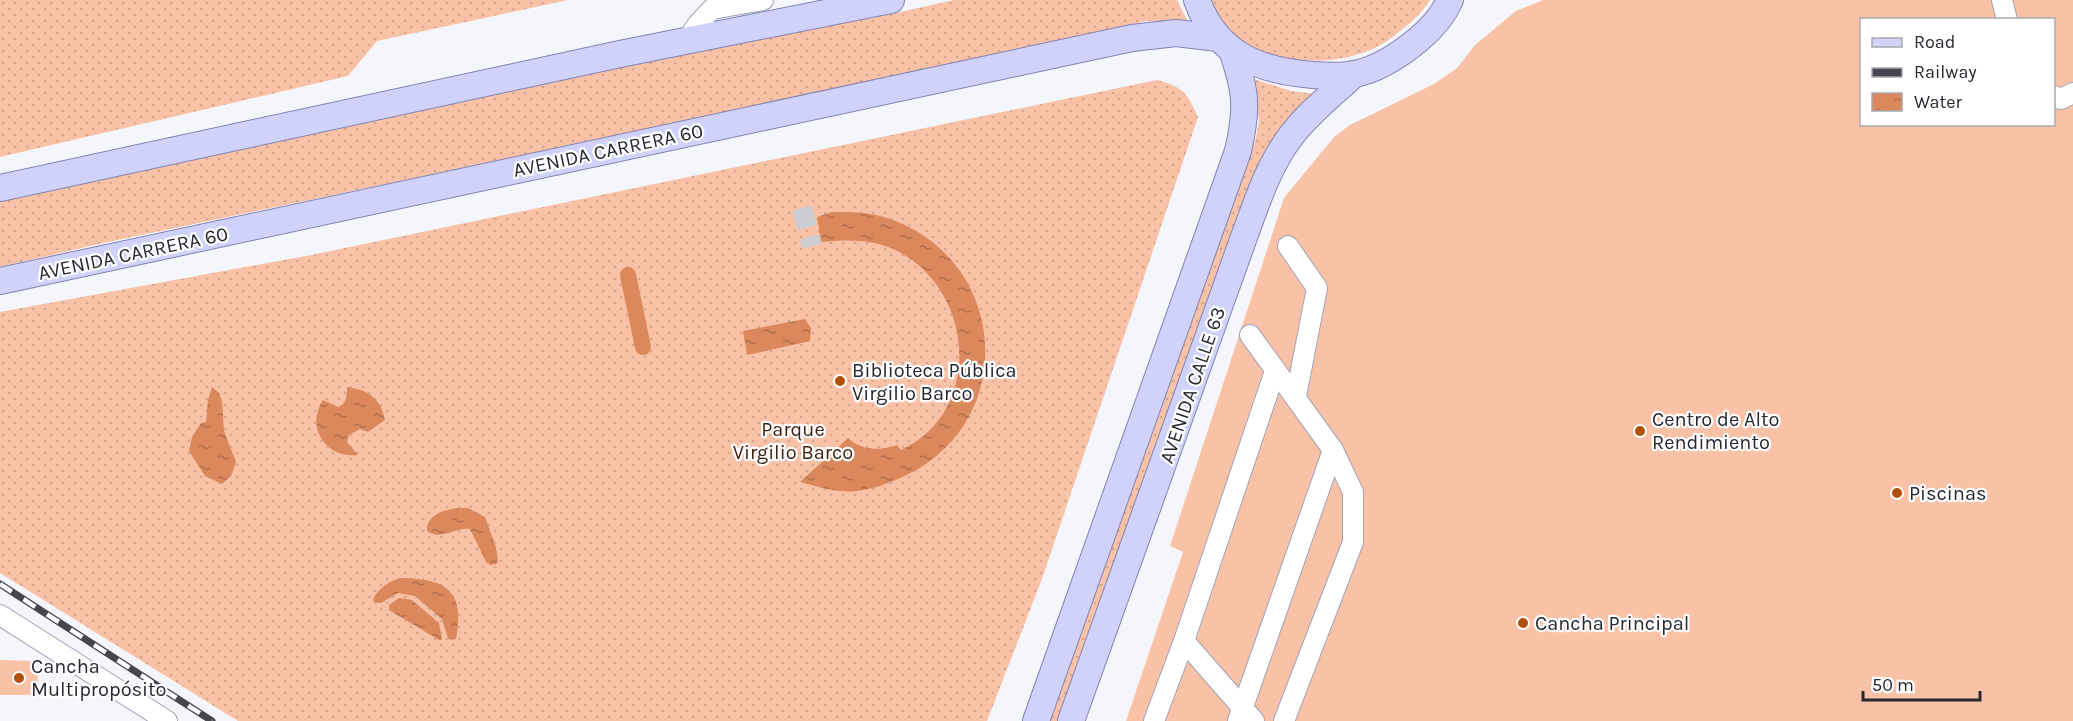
<svg xmlns="http://www.w3.org/2000/svg" width="2073" height="721" viewBox="0 0 2073 721" font-family="Karla,sans-serif">
	<style>
		.grass { fill: url(#grass-dots) }
		.garden { fill: #f9c2a6; fill-rule: evenodd }
		.water { fill: url(#water-ripples) }
		.lines { fill: none; stroke-linecap: round; stroke-linejoin: round }
		.canal { stroke: #da885c; stroke-width: 16 }
		.minor-tunnel { stroke: #cccdd3; stroke-width: 20; stroke-dasharray: 20 10; stroke-linecap: butt }
		.minor-casing { stroke: #a0a2ba; stroke-width: 22 }
		.major-casing { stroke: #8083b3; stroke-width: 28 }
		.minor { stroke: #fff; stroke-width: 20 }
		.major { stroke: #d0d2fb; stroke-width: 26 }
		.rail-casing { stroke: #46464f; stroke-width: 7 }
		.rail { stroke: #fff; stroke-width: 4.5; stroke-dasharray: 14; stroke-linecap: butt }
		.poi-dot { fill: #b1500a; stroke: #fff; stroke-width: 2 }
		.labels { text-anchor: middle; stroke-width: 4.5; stroke-linejoin: round; paint-order: stroke }
		.street-label { font-size: 20px; fill: #272731; stroke: #fff }
		.poi-label { font-size: 20px; fill: #272731; stroke: #fff; text-anchor: start }
		.park-label { font-size: 20px; fill: #401f0d; stroke: #fff }
	</style>
	<defs>
		<pattern id="grass-dots" width="8" height="8" patternUnits="userSpaceOnUse" patternTransform="scale(1.5)"><rect width="8" height="8" fill="#f9c2a6"/><path d="M2 2h.1M6 6h.1" fill="none" stroke="#d5a78f" stroke-width="1.8" stroke-linecap="round"/></pattern>
		<pattern id="water-ripples" width="26" height="14" patternUnits="userSpaceOnUse" patternTransform="scale(1.5)"><rect width="26" height="14" fill="#da885c"/><path d="M2 4q2-2 4 0t4 0M15 11q2-2 4 0t4 0" fill="none" stroke="#b16f4d"/></pattern>
	</defs>
	<rect width="100%" height="100%" fill="#f5f6fb"/>
	<g class="grass">
		<polygon points="0,0 568,0 377,41 348,76 0,157"/>
		<polygon points="954,0 1177,0 1189,24 1176,21 1146,21 812,95 103,243 0,267 0,201 625,63 882,16"/>
		<path d="M1209 0H1430C1424 10 1414 20 1405 27 1394 36 1383 45 1370 50 1327 68 1264 64 1229 31 1221 23 1215 10 1209 0Z"/>
		<polygon points="1253,79 1292,91 1315,94 1289,120 1062,721 1049,721 1207,268 1255,142 1259,122"/>
		<path d="M1157 80C1183 87 1187 92 1198 117L1042 579 987 721H238L0 573V312L311 255Z"/>
	</g>
	<g class="garden">
		<path d="M1543 0H2073V721H1126L1183 552 1170 546 1284 198 1334 137 1350 125 1434 84 1457 68 1475 45 1516 11ZM1862 20H2054V124H1862Z"/>
		<polygon points="0,660 35,661 40,695 0,695"/>
	</g>
	<g class="water">
		<path d="M832 212C850 212 869 212 887 218 1012 259 1020 429 898 479 880 487 860 493 840 491 827 490 813 485 800 482L848 438C862 451 880 451 897 445L901 450C980 414 976 300 906 256 881 239 850 239 821 242L817 217Z"/>
		<polygon points="805,319 811,328 810,341 747,355 743,331"/>
		<polygon points="212,387 219,393 222,401 224,431 236,462 231,476 222,484 205,476 189,451 192,437 201,423 206,422 208,400"/>
		<path d="M347 387C368 390 381 398 385 420L368 432 360 429 349 435 347 442 358 455C326 459 305 427 323 400L338 407C347 404 347 395 347 387Z"/>
		<path d="M457 508H468L485 517 496 547 498 561 496 564 490 565 486 562 470 529C455 527 441 541 427 531 426 515 444 510 457 508Z"/>
		<path d="M402 578C448 579 465 592 456 639L450 640 448 638 442 619 415 596 398 593 381 603 374 602 373 599C379 588 390 580 402 578Z"/>
		<polygon points="399,598 412,600 439,623 442,640 439,640 389,610 389,605"/>
	</g>
	<g class="lines">
		<polyline class="canal" points="628,275 643,347"/>
		<polyline class="minor-tunnel" points="802,208 812,246"/>
		<g class="minor-casing">
			<g id="minor">
				<polyline points="2002,0 2007,20"/>
				<polyline points="687,40 698,24 712,9 763,0"/>
				<polyline points="2054,96 2061,99 2073,93"/>
				<polyline points="1288,246 1317,288 1296,396"/>
				<polyline points="1250,335 1333,450 1353,492 1353,542 1284,721"/>
				<polyline points="0,615 167,721"/>
				<polyline points="1184,641 1254,721"/>
				<polyline points="1154,721 1184,641 1275,371"/>
				<polyline points="1238,721 1333,450"/>
			</g>
		</g>
		<g class="major-casing">
			<g id="major">
				<path d="M1197 0C1216 54 1259 71 1313 75 1326 76 1341 77 1354 74 1377 70 1401 54 1419 39 1432 28 1443 16 1450 0"/>
				<polyline points="0,188 620,54 891,0"/>
				<polyline points="0,281 1132,38 1176,33 1218,38"/>
				<path d="M1036 721 1238 151C1248 108 1246 91 1232 50"/>
				<path d="M1071 721 1244 237C1257 202 1268 166 1291 136 1308 113 1333 94 1354 74"/>
			</g>
		</g>
		<use href="#minor" class="minor"/>
		<use href="#major" class="major"/>
		<g class="rail-casing">
			<polyline id="rail" points="0,584 212,721"/>
		</g>
		<use href="#rail" class="rail"/>
	</g>
	<g class="poi-dot">
		<circle cx="840" cy="381" r="6"/>
		<circle cx="1640" cy="431" r="6"/>
		<circle cx="1897" cy="493" r="6"/>
		<circle cx="1523" cy="623" r="6"/>
		<circle cx="19" cy="678" r="6"/>
	</g>
	<g class="labels">
		<g class="street-label">
			<text transform="translate(608 150) rotate(-12)" y="7">AVENIDA CARRERA 60</text>
			<text transform="translate(133 253) rotate(-12)" y="7">AVENIDA CARRERA 60</text>
			<text transform="translate(1192 385) rotate(-71)" y="7">AVENIDA CALLE 63</text>
		</g>
		<g class="poi-label">
			<text x="852" y="377">Biblioteca Pública<tspan x="852" dy="23">Virgilio Barco</tspan></text>
			<text x="1652" y="426">Centro de Alto<tspan x="1652" dy="23">Rendimiento</tspan></text>
			<text x="1909" y="500">Piscinas</text>
			<text x="1535" y="630">Cancha Principal</text>
			<text x="31" y="673">Cancha<tspan x="31" dy="23">Multipropósito</tspan></text>
		</g>
		<g class="park-label">
			<text x="793" y="436">Parque<tspan x="793" dy="23">Virgilio Barco</tspan></text>
		</g>
	</g>
	<rect x="1860" y="18" width="195" height="108" fill="#ffffff" stroke="#a9a9ad" stroke-width="1.5"/>
	<rect x="1872" y="38" width="30" height="9" fill="#d0d2fb" stroke="#a9a9ad" stroke-width="1.5"/>
	<text x="1914" y="48" font-size="18" fill="#272731">Road</text>
	<rect x="1872" y="68" width="30" height="9" fill="#46464f" stroke="#a9a9ad" stroke-width="1.5"/>
	<text x="1914" y="78" font-size="18" fill="#272731">Railway</text>
	<rect x="1872" y="93" width="30" height="18" fill="url(#water-ripples)" stroke="#a9a9ad" stroke-width="1.5"/>
	<text x="1914" y="108" font-size="18" fill="#272731">Water</text>
	<path d="M1863 691v9h117v-9" fill="none" stroke="#272731" stroke-width="3"/>
	<text x="1872" y="691" font-size="18" fill="#272731" stroke="#ffffff" stroke-width="4.5" paint-order="stroke">50 m</text>
</svg>
